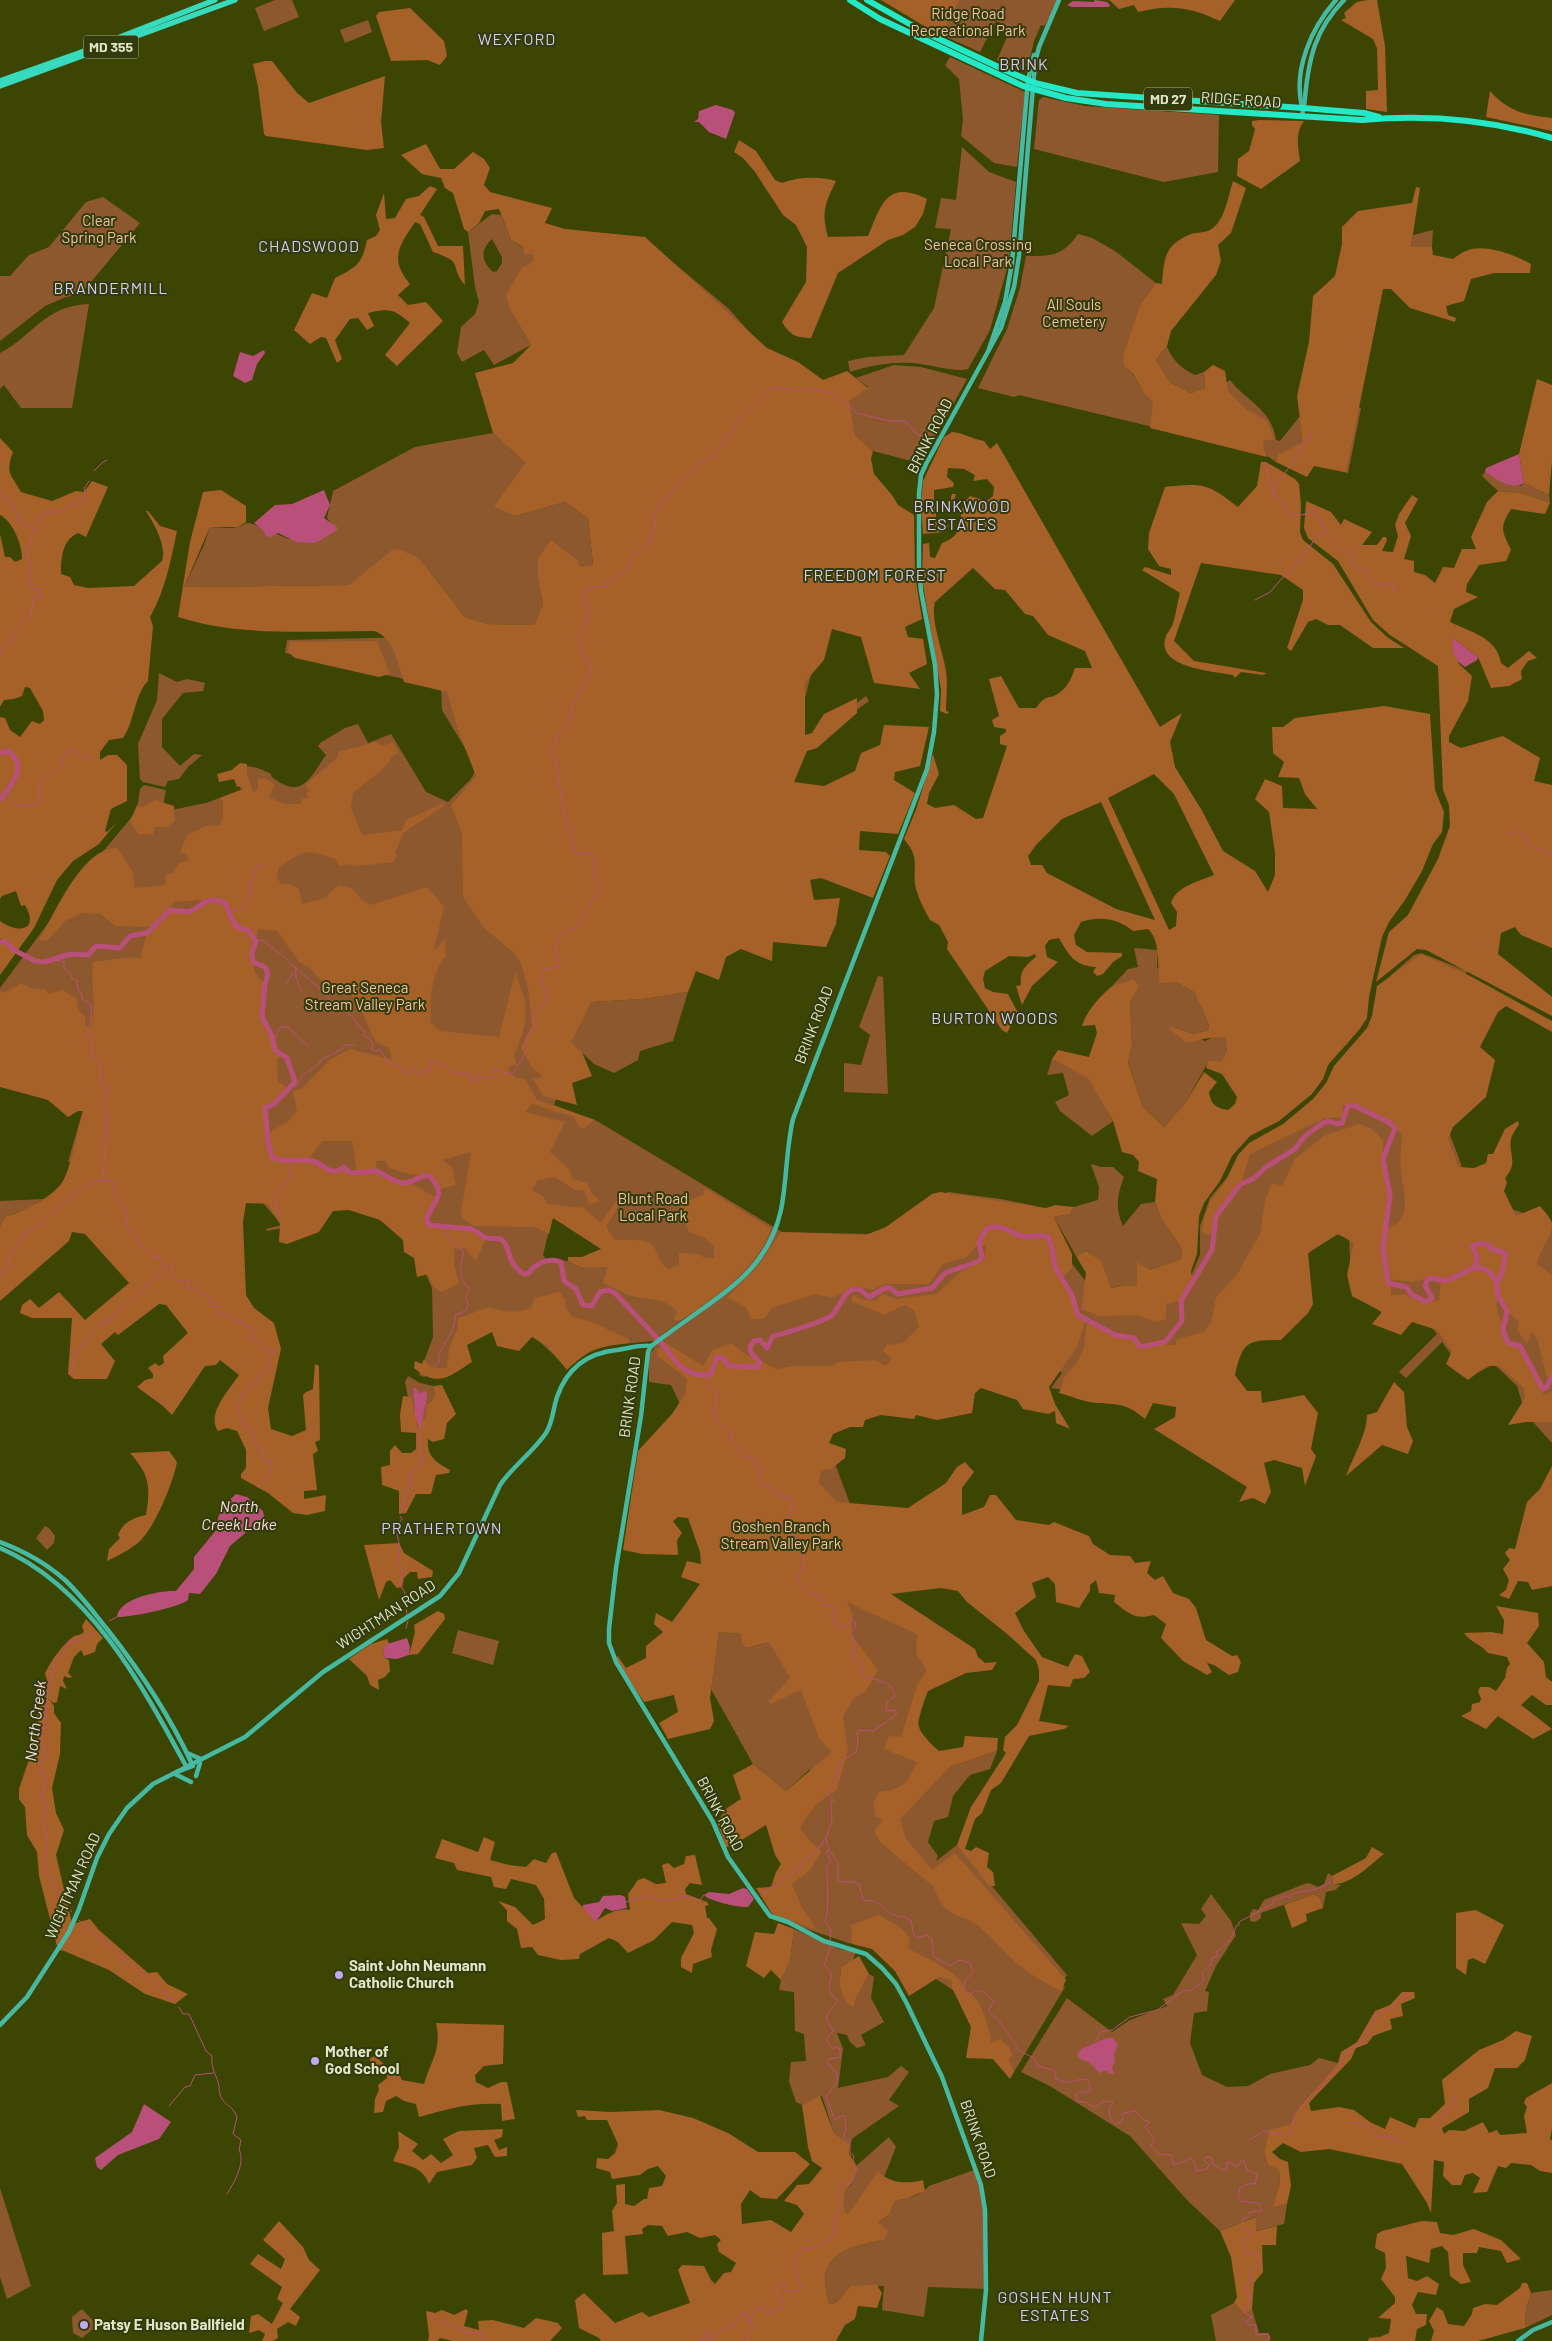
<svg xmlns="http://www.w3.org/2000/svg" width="1552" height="2341" viewBox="0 0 1552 2341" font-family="Barlow,sans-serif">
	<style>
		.green { fill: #8e582e; fill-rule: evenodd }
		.forest { fill: #a56128; fill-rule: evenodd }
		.water { fill: #b8507a }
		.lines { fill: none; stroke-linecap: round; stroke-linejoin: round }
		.stream { stroke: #b8507a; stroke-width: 1 }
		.river { stroke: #b8507a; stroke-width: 5 }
		.secondary { stroke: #46b9a2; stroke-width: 4.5 }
		.primary { stroke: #37dabc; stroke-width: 5.5 }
		.trunk { stroke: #24e9c8; stroke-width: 6 }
		.poi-dot { fill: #bfa9f4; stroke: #333a0b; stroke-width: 2 }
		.labels { text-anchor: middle; stroke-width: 4; stroke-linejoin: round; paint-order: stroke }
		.shield { fill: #333a0b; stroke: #acb38f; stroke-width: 1 }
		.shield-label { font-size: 14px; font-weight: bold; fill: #e0e7c8 }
		.park-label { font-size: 15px; fill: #f0c2a1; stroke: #333a0b }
		.street-label { font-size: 15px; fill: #e0e7c8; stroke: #333a0b }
		.poi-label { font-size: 15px; font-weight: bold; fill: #e0e7c8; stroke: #333a0b; text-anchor: start }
		.neighbourhood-label { font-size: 16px; letter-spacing: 1px; fill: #d5caf5; stroke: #333a0b }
		.water-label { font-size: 16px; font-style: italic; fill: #f8dbe4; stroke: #333a0b }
	</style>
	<rect width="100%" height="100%" fill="#3d4503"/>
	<g class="green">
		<polygon points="275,0 292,0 299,17 264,31 255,8"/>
		<polygon points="890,0 1058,0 1045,26 1041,25 1034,41 1028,66 1018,70 997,60 1011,28 996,21 980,52 935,32"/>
		<polygon points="368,20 372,32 345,43 340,30"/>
		<polygon points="950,57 1025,92 1017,167 994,163 961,136 963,120 959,79 945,65"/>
		<polygon points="1043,97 1085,106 1219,115 1218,172 1164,182 1034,149 1039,100"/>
		<path d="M962 147 989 172 1016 182 1009 261 990 330 968 369C957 373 927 364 913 363 892 362 871 365 850 372L848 361 867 357 904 355 934 308 951 229 935 228 941 198 956 200Z"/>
		<polygon points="103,197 140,223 81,294 66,297 45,306 0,341 0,276 10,276 29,255 49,247 86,202"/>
		<path d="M492 214 501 215 511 240 533 254V262L509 308 531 345 494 365 484 350 462 362 457 353 461 327 475 314 479 302 475 287 468 232ZM492 239 502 257V263L497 271 493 272C481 261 480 250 492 239Z"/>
		<polygon points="1433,230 1432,247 1411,247 1413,235"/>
		<path d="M1078 234 1092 238 1115 251 1156 283 1141 303 1125 365C1136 377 1142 391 1153 402L1221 387 1230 380C1248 403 1271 408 1276 440L1280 441 1300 416 1302 397 1361 408 1348 473 1277 458 1276 462 1266 455 1245 449 1019 395 1014 397 978 388 1007 329 1020 288 1026 256C1051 256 1062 257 1078 234Z"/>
		<path d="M645 239 729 309 808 399 868 387 856 378 894 365 921 367 967 379 922 461 919 463 873 451 863 443 827 612 794 741 809 739 866 696 869 701 810 744 601 964 584 1017 592 1002 643 999 688 992 673 1041 640 1051 638 1060 614 1073 594 1064 574 1045 554 1105 597 1121 782 1232 869 1234 904 1221 948 1192 1001 1199 1036 1206 1039 1220 1099 1299 1191 1276 1200 1255V1226L1210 1198 1245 1156 1301 1118 1362 1041 1402 974 1389 977 1414 955 1421 953 1467 971 1439 1048 1449 1132 1473 1196 1552 1223V1443L1523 1411 1524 1409 1517 1386 1494 1364 1468 1378 1442 1342 1406 1378 1399 1372 1437 1334C1420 1311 1410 1317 1386 1324L1380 1310 1352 1296 1349 1238 1329 1232 1306 1256 1312 1298 1279 1332 1247 1340 1237 1355 1227 1413 1051 1388 1062 1373 1026 1344 824 1434 882 1590 962 1646 927 1690 915 1734 939 1777 950 1767 997 1751 990 1769 970 1775 953 1796 948 1817 934 1821 928 1842 938 1856 936 1861 957 1845 1067 1975 1062 1983 1065 1987 1014 2072 994 2042 991 2043 967 1999 880 1943 876 1948 848 1943 775 1918 788 1847 810 1769 786 1791 753 1764 711 1689 719 1632 742 1634 747 1648 768 1642 723 1585 680 1404 671 1385 649 1382V1354L654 1349 651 1347 662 1341 693 1311 553 1214 543 1255 546 1259 568 1261 580 1267 621 1266 686 1311 679 1320H682L654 1341 610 1345 587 1352 567 1367 528 1331 498 1325 461 1342 470 1362 424 1377 419 1375 433 1337 432 1288 412 1243 370 1213 322 1206 282 1228 267 1231 266 1229 282 1225 263 1203 248 1171 68 1162 84 1106 0 1086V988L89 868 132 817 138 803 140 789 144 785 166 790 162 812 206 803 241 790 233 768C246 764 259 767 271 774V776C302 802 310 777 326 755L318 746 320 743 345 728 358 724 368 743 391 734 426 792 448 802 471 779 482 758H471L442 710 441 687 285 653 287 640 538 634 609 589Z"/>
		<path d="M89 304 72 408H21L4 385 0 389V353C35 335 43 306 89 304Z"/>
		<path d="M1167 346C1171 359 1182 369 1195 375L1204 372 1205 388 1191 393 1171 383 1156 360Z"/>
		<path d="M493 433 525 463 495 507 515 516 565 502 588 518 593 565 579 566 538 581 543 604 534 625 487 624 465 617 420 559 374 567 349 585 184 587 204 545 210 527C218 527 229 529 238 527 242 526 244 523 249 523 252 523 284 537 288 539L337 530 327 518 333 491 415 447Z"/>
		<polygon points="1485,472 1493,477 1521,486 1524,483 1549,495 1550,503 1521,493 1498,491 1482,476"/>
		<polygon points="159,673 177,682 187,679 205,683 203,691 183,693 162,719 162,747 180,766 194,754 202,755 188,767 179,779 168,781 165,787 143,782 140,779 138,744 157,700"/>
		<path d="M1134 948 1158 950 1157 967 1176 982 1194 992C1198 1003 1210 1021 1209 1030L1194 1034 1172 1027 1205 1041 1216 1036 1225 1038 1227 1051 1221 1062H1208L1186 1102 1164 1127 1143 1107 1128 1061 1132 1046 1130 1002 1126 984 1112 986 1128 969 1138 967Z"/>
		<polygon points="878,976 883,977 888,1094 844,1092 844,1063 861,1065 870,1035 859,1027"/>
		<polygon points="1052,1059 1088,1077 1113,1121 1092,1136 1060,1111 1055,1102 1069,1095 1063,1073 1047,1075"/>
		<path d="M1091 1164 1101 1167H1113L1124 1177C1117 1194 1115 1209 1123 1226L1141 1204 1155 1202 1161 1218 1182 1249 1181 1259 1150 1270 1137 1286 1125 1285 1110 1288 1101 1260 1086 1251 1076 1256 1054 1217 1070 1214 1074 1207 1098 1200 1099 1187Z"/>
		<polygon points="44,1199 25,1210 6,1216 0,1226 0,1201"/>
		<path d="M408 1376 420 1383 433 1386C436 1396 435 1399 426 1405L425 1417 419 1426 412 1397H408L405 1382Z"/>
		<polygon points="45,1526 49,1528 55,1536 54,1543 47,1550 36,1538"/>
		<polygon points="458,1630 499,1641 493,1665 452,1653"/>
		<polygon points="1328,1873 1332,1876 1333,1884 1341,1885 1335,1890 1326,1892 1323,1908 1320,1898 1314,1894 1261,1913 1261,1918 1255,1922 1250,1921 1250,1914 1253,1909 1258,1910 1264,1900 1304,1884 1309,1883 1318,1887 1324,1884"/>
		<polygon points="1211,1894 1231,1921 1236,1935 1216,1966 1205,1991 1209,1992 1207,2011 1194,2013 1190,2043 1202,2075 1227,2087 1248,2086 1270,2074 1310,2065 1319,2058 1338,2063 1300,2106 1290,2124 1269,2131 1264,2152 1268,2165 1279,2170 1280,2182 1274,2208 1287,2204 1284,2224 1255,2231 1255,2217 1220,2231 1187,2200 1130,2136 1050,2086 1021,2072 1067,1998 1112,2032 1130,2020 1167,2006 1163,1999 1173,1995 1197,1955 1181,1923 1199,1924 1206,1916 1201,1909"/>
		<path d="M794 1929 839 1949 856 1952 853 1960 841 1967C839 1986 838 1996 854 2007L856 1998 869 1974 874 1977 871 1998 884 2022 861 2035 866 2045 857 2048 850 2042 847 2035 837 2033 843 2049 838 2088 888 2077 901 2066 909 2072 889 2100 899 2106 853 2138 850 2144 834 2133 822 2096 802 2105 796 2102 789 2081 791 2062 806 2061 804 2034 795 2031 794 1992 779 1990 781 1980 790 1961Z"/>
		<polygon points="889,2137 896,2147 884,2177 878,2172 848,2214 844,2211 844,2193 852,2184 856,2166"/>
		<path d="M977 2169 984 2198 986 2289 928 2287 924 2317 882 2310 884 2286H850L836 2303 829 2304C828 2296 824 2284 825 2276 829 2249 862 2244 884 2240L878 2222 889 2215 895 2201C908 2198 921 2196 929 2186Z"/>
		<polygon points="0,2188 31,2286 7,2299 0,2277"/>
		<polygon points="1552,2290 1552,2315 1525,2328 1526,2309 1531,2293"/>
		<polygon points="1234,2303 1245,2315 1252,2309 1259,2333 1268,2333 1271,2339 1269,2341 1216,2341 1211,2315"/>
		<polygon points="82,2309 95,2323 95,2327 82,2338 73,2333 72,2317"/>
	</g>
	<g class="forest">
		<polygon points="881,0 959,0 941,36"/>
		<path d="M1109 0H1235L1220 21C1191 7 1169 4 1138 12L1134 5 1119 9Z"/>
		<polygon points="1368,0 1377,0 1385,46 1387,112 1366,109 1366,91 1378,90 1377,48 1373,39 1341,20 1346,18 1344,13 1357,2"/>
		<polygon points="410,8 444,41 447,56 440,65 427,60 391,61 376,16 379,12"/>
		<polygon points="265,61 272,61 297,93 309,103 385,76 381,122 384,148 367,150 266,136 264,134 258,87 253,64"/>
		<path d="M1490 91C1509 112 1525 115 1552 118V131L1486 117Z"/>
		<path d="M1259 120 1304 121C1295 133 1298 147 1300 161L1261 189 1237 176 1238 159 1249 151 1255 129 1252 125V121Z"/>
		<path d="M739 140 756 151 775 180 782 183C798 177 818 176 836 181 825 204 821 212 828 237L868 236C881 206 886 179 927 199L923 214 915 227 903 235 888 240 838 273 811 338C796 338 790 335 782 322L806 282 807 247 796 225 783 215 755 172 743 158 734 152Z"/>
		<path d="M426 144 440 169H454L473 152 484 159 490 168 484 185 490 192 552 208 545 223 565 229 645 237 767 348 798 362 823 380 847 371 868 388 849 401 855 436 873 451 871 459 874 474 892 495 898 505 914 515 915 575 922 619 905 627 908 637 923 639 927 664 909 673 920 689 874 683 861 637 832 629 824 660 805 682V735L812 733 824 714 857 698V713L817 748 807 751 794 782 824 786 855 771 861 753 880 745 884 725 929 727 920 766 895 772 894 780 915 793 898 834 860 831 859 850 886 852 890 856 873 898 821 878 810 880 814 900 840 898 836 924 826 947 773 942 772 961 741 949 726 957 719 980 696 971 688 992 643 999 592 1002 571 1042 582 1052 592 1076 572 1083 577 1105 543 1096 533 1079 543 1077 532 1067 521 1048 532 1025 528 988 520 961 513 952 484 928 463 897 462 833 451 805 476 776 458 730 447 692 404 682C398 664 394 637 374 631 308 631 241 637 178 617L190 542 203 492 221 490 246 506V522L238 527H210L184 587 349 585 392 550 399 549 420 559 465 617 487 624 534 625 543 604 538 581V558L551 540 577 560 579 566 593 565 588 518 565 502 515 516 494 507 525 463 493 433 475 373 513 363 531 345 509 308 506 295 522 268 533 262V254H525L523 247 511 240 499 209 485 211 479 223 468 232 464 229 453 193 445 188 441 178 422 174 401 155Z"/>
		<path d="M1233 181 1246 188 1231 233 1218 245 1221 261 1216 275 1171 331 1167 346 1156 360 1171 383 1191 393 1205 388 1204 372 1213 365 1225 371 1228 391 1246 409 1267 421 1274 440H1263L1264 450 1267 457 1150 428 1153 402 1145 394 1133 374 1124 365 1123 356 1141 303 1156 283 1162 284C1164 259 1164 245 1191 234 1196 232 1205 233 1210 230 1225 222 1228 196 1233 181Z"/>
		<path d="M430 186 437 189 420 215 424 217 438 246H463L465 285C448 265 466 263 433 252L420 224 415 222C399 246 389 259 410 284L398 295 408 305 426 302 443 321 397 366 385 355 410 323C394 309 389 308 368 313L374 326 367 330 358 318 350 319 335 340 342 359 337 363 326 338 321 337 310 344 294 330 312 293 327 298 335 278C357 267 362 264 367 240L376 236 380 230 376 215 384 193 386 219 395 218 406 199 419 196Z"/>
		<path d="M1416 187 1420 188 1411 247H1432L1433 255 1453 259C1457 256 1462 252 1466 251 1484 243 1515 255 1531 264L1530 273H1494L1471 279 1464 301 1446 306 1448 315 1456 318 1455 322 1410 308 1391 289H1383L1346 472 1314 466 1307 477 1276 462 1278 455 1303 442 1297 396 1309 342 1313 296 1335 276 1342 244V227L1358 211 1412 203Z"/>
		<polygon points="1537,379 1552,385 1552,462 1549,495 1524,483 1519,454"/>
		<path d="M952 432C964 433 972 439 984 441L990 449 997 443 1160 727 1182 713 1170 742 1175 767 1201 809 1223 851 1255 871 1268 892 1275 875V853L1269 812 1255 799 1265 779 1282 786 1283 808 1317 809 1305 794 1299 778 1278 777 1284 762 1273 753 1272 727H1283L1295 718 1384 706 1430 714 1435 790 1444 812 1442 832 1433 844 1422 871 1405 900 1389 922 1382 937 1369 997 1367 1018 1359 1030 1328 1065 1323 1079 1312 1094 1279 1121 1250 1136 1232 1156 1220 1181 1204 1203 1199 1216 1197 1254 1191 1271 1193 1282 1181 1301 1166 1304V1319L1154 1322 1139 1315 1099 1316 1081 1309 1086 1273 1076 1256 1086 1251 1101 1260 1111 1288 1125 1285 1137 1286V1262L1150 1270 1181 1259 1182 1249 1161 1218 1155 1202 1157 1179 1138 1171 1139 1162 1133 1155 1122 1152 1113 1121 1088 1078 1052 1059 1058 1050 1089 1057 1097 1033 1095 1025 1082 1026C1086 1012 1100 996 1111 987 1117 983 1126 984 1133 979L1139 986 1130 1002 1132 1046 1128 1062 1143 1107 1164 1127 1186 1102 1204 1072 1217 1082 1209 1092C1211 1105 1216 1108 1228 1110L1235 1104 1237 1097 1222 1074 1206 1068 1208 1061 1221 1062 1227 1051 1225 1038C1213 1035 1199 1041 1186 1042L1168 1028 1172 1027 1194 1034 1209 1030C1210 1021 1198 1003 1194 992L1176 982 1160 983C1157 966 1161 941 1148 929L1133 931C1117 918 1101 916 1081 922L1074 935 1076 945 1087 952 1122 953V956L1113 962 1103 974 1097 976 1093 972 1096 967C1074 966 1068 954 1059 938L1049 940 1045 946 1047 957 1058 962 1032 986 1022 1005 1016 986 1021 985C1019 971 1026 965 1036 957L1035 954 1028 957 1009 956 985 971 983 979 985 988 993 992 1008 994 1018 1013 1007 1033 1002 1030 947 949 948 942 939 925 930 920C924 909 917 896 915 884 913 862 920 859 904 839L917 807 933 754 939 774 929 793 927 804 935 808 954 805 976 819 983 818 1007 746 1000 744V736L1006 732V729L994 727 992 720 999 716 989 679 1001 676 1019 708H1036C1048 692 1048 701 1059 693 1068 687 1072 677 1075 668H1092L1085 651 1048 635 1033 616 1025 614 1005 590 995 589 973 568 935 602C930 620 943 651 946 671 948 684 946 698 946 711L949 712 947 714 940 711 941 690 922 579 923 544 929 543 930 557 935 558 942 543C971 533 952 513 970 496L987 501 993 496 994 487 987 479 973 481 975 475 964 469 948 468 947 477 954 483 953 487 934 490V502L949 506 952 494H956L952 508 936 507V520L949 526 944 532 923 534 921 504 923 481 944 437ZM1154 774 1174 794 1214 875C1200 881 1176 886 1171 903L1177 912 1176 926 1169 930 1108 798ZM1101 802 1155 920 1116 909 1047 873 1042 865H1031L1028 856 1037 844 1062 819Z"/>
		<path d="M0 438 13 452C5 474 11 474 21 492L52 501 76 491 84 492 92 481 108 487 86 537 78 533C62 540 61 559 61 574L70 577 74 585 88 588 134 586 162 561C167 546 154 524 146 511H148L160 526 177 531C171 560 165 591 150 617L153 626 148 681C134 695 135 721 123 738L109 740 100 752V760L108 755H117L127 765V801L111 809 105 831 107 832 117 822 99 844 73 861 57 880 34 928 0 975V942L2 941 0 938V921C18 934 40 931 25 905L21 906 16 891 2 896 0 899V717L5 718 10 730 20 737 32 721 40 724 44 720 43 711 30 688 25 687 22 696 14 699 4 700 0 707V534L5 557H10L15 562 22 559C23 546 12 520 0 515Z"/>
		<path d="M1261 462H1266L1295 479 1299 484 1301 505 1300 532 1303 540 1333 564 1371 622 1387 637 1404 648H1373L1340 625H1328L1316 619 1308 622 1291 651 1287 648 1303 600V590L1281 575 1201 563 1174 641 1194 661 1266 673 1264 675 1241 672 1235 678 1233 675C1214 671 1154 668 1166 636 1167 633 1170 630 1172 626 1176 616 1177 603 1180 593L1142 570 1145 567 1171 575V569L1159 566 1148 549 1149 533 1165 487C1203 483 1207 483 1238 507L1257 486Z"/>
		<path d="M1498 491 1521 493 1550 503 1545 514 1511 509C1499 529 1502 530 1511 550L1506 561 1479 565 1467 584 1466 592 1478 597 1454 609 1450 622C1470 632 1497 637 1501 663L1508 668 1529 651 1537 658 1528 661 1521 671 1522 679 1509 686 1491 688 1478 657 1453 638 1459 664 1472 676 1468 701 1449 736V742L1461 748 1503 736 1540 758 1534 781 1552 785V948L1521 935 1515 927 1501 933 1498 954 1552 997V1016L1426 950 1417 949 1376 982 1389 932 1408 915 1438 859 1450 826 1449 805 1443 790 1438 666 1390 635 1373 620 1338 561 1308 538 1304 528 1306 501 1331 512 1341 525 1344 519 1372 532 1362 545H1377L1383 537H1386L1387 540 1382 551 1393 552 1398 536 1395 525 1399 514 1412 495 1418 499 1405 523 1411 536 1404 559 1414 561V572L1425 575 1435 583 1443 567 1454 568 1462 549H1476L1471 537 1487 502Z"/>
		<polygon points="377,641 390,674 379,677 295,658 288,652 290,642"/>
		<path d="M376 742 382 746 393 742 399 753 392 756C385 773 366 780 353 793L351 808 362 835 402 830 406 820 443 803 444 806 403 833 395 853 397 855 394 862 358 866 347 864 339 867 336 859C304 849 307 849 279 867L277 878 281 884H290L299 889 302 904 325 898 338 885 352 888 361 899 371 905 427 887 444 907 434 949H437L445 938 446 956C432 970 429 1003 431 1023L440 1031 499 1037 515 973C531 1009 528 1021 514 1056L517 1065 510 1066 508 1071 516 1078 526 1080 537 1100 595 1120 584 1128 579 1127 574 1117 532 1104 525 1112 565 1122 550 1152 570 1170 572 1179 587 1183 593 1195 600 1201 589 1204 584 1190H575L555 1177 538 1180 532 1190 543 1196 548 1204 584 1208 601 1223 619 1197 623 1198 606 1227 615 1240C625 1240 638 1239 648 1242 658 1245 656 1262 669 1269L679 1265V1253L700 1254 704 1258H714V1247L705 1238 689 1232 680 1204 703 1195 705 1188 770 1228V1232C753 1273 716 1295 682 1320H674L677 1310 662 1301 631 1296 603 1283 608 1267H580L568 1261V1257H582L601 1249 553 1218 549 1234 535 1227 474 1226 462 1218 461 1212 471 1152 443 1160 452 1167 456 1185 440 1189 430 1176 409 1174 389 1168 386 1161H376L377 1171 388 1179 414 1185 437 1198 427 1218 428 1225 472 1229 486 1238 476 1261 465 1248 454 1249V1264L459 1283 442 1292 433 1287 428 1274 417 1277 414 1258 404 1252 403 1240 380 1220 349 1210 333 1211 319 1232 287 1244 279 1242 280 1224 268 1204 246 1203 243 1222 246 1295 254 1308 274 1323 281 1349 268 1408 271 1429 292 1436 306 1430 303 1395 306 1392 313 1389 315 1364 319 1366 320 1440 315 1442 318 1451 313 1454 317 1490 304 1491V1499L326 1495 325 1511 307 1515 293 1513 268 1493 241 1478V1474L246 1468V1450L237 1431 227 1428 218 1431C206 1414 229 1390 239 1375L220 1360 216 1365 205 1366 172 1415 163 1406 137 1387 145 1380 153 1378V1374L148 1368 155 1363 159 1366 164 1363 163 1356 188 1333 166 1305 159 1304 118 1335 115 1332 101 1344 115 1361 107 1379H74L68 1374 72 1318H32L20 1313 22 1305 30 1299 39 1308 59 1292 85 1320 129 1283 85 1234 72 1232 69 1241 0 1301V1226L6 1216C22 1213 57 1195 64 1179 73 1160 77 1132 83 1111H78L68 1117 48 1100 0 1087V991L5 993 21 983 33 989H45L49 994 62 990 77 999 79 1011 85 1016V1025L90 1028C98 1004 90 986 93 962L131 957 140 959 147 933 153 927 115 926 101 914 81 913 65 921 47 941 39 940C55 914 82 847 117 848L133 872 135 888 165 885 166 873 172 874 179 863 189 860 187 855 180 852 187 835 206 826 219 825 223 819V802L220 798 243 789 242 786 237 787 234 779 219 782 217 774 232 770 240 763 247 764V774L253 792 258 790V779L265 778 275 785 269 797 284 804H300L302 799 308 798 306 792 310 791 305 785 338 757V752ZM201 900 204 901 189 912 167 911 174 902ZM258 929 277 931 300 963 309 967 324 983 344 986 358 1003 375 1041 389 1048 392 1060 350 1049 330 1060 301 1089 293 1091 297 1111 288 1121 267 1134 265 1108 274 1103 289 1089 278 1081 277 1059 283 1055 275 1050 272 1036 262 1017 265 984 255 973 252 959ZM322 1141H352L357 1173 350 1172 344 1167C330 1178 322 1162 308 1160Z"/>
		<polygon points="155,800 174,806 175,821 167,827 155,827 153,834 138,834 130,821 137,806 143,807"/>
		<path d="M1421 954 1470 976 1552 1021V1032L1506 1006 1498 1012 1480 1047 1495 1060 1486 1097 1453 1127 1448 1139 1459 1167 1474 1168 1486 1163 1488 1154H1493L1505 1129 1518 1121 1519 1124C1517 1128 1512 1134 1511 1139 1508 1153 1519 1163 1505 1178L1507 1183 1504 1191 1516 1216 1540 1206C1544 1211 1550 1217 1552 1223 1552 1240 1539 1249 1537 1264L1552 1275V1377L1547 1378 1538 1341 1532 1332 1527 1343 1517 1330 1519 1322 1511 1314H1507L1498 1296C1495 1308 1497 1315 1504 1325L1503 1330 1508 1343 1520 1346 1544 1395 1552 1391V1422H1526L1508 1425 1525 1398 1524 1388 1499 1366H1486L1468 1380 1446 1364 1452 1351 1437 1330 1412 1322 1401 1335 1372 1324 1382 1312 1352 1296 1347 1275 1354 1243 1338 1234 1308 1253 1313 1304 1308 1313 1281 1340C1246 1340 1243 1342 1235 1375L1247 1391H1261L1262 1403 1304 1395 1318 1413 1311 1449 1316 1456 1305 1486 1302 1468 1274 1460 1264 1463 1271 1492 1265 1504 1253 1498 1239 1502 1247 1487 1154 1429 1175 1417 1176 1407 1153 1403 1145 1419C1121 1398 1112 1407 1085 1401 1076 1399 1068 1395 1059 1393L1065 1376 1078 1361 1084 1347 1087 1320 1115 1335 1134 1338 1140 1347C1153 1348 1162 1342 1175 1346L1177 1339 1204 1332 1211 1323 1216 1298 1238 1273 1260 1234 1265 1201 1272 1183 1282 1186 1295 1159 1324 1136 1359 1124 1369 1127 1383 1140V1159L1390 1195 1384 1230C1416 1221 1402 1193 1401 1169 1400 1157 1401 1145 1402 1133 1396 1130 1396 1126 1391 1123 1378 1114 1359 1104 1343 1106L1342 1117 1325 1118 1250 1154 1241 1184 1216 1216 1211 1233 1205 1235 1202 1231 1204 1218 1211 1200 1225 1182 1238 1155 1249 1143 1283 1124 1313 1099 1326 1083 1334 1066 1367 1028 1372 1016 1377 986ZM1432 1278 1441 1280 1439 1300 1426 1302 1416 1296 1412 1298 1404 1294 1391 1295V1284L1387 1279 1412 1282Z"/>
		<path d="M940 1192 1046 1208 1055 1205 1074 1207 1070 1214 1054 1217 1072 1254V1268L1062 1278 1072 1295 1078 1315 1086 1319 1077 1347 1049 1387 1055 1404 1070 1429 1056 1423 1055 1411 1048 1414 1023 1409 1017 1400 981 1388 975 1393 972 1413 937 1420 916 1415 914 1419 881 1415 865 1420 863 1427H850L833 1434 829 1443 846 1449 845 1458 831 1469 821 1470 819 1483 837 1502 908 1508 946 1483 957 1467 965 1462 974 1472 962 1488V1515L984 1507 990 1495H996L1016 1520 1049 1525 1054 1522 1089 1536 1093 1544 1110 1555 1130 1556 1135 1563 1151 1561 1147 1573 1155 1580 1163 1576 1173 1593 1189 1599 1196 1608 1206 1640 1232 1656 1237 1655 1241 1662 1238 1672 1229 1675 1214 1665 1207 1663 1212 1672 1207 1675 1183 1661 1161 1638 1166 1624 1154 1615C1134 1620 1130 1614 1114 1602L1115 1595 1099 1593 1096 1580 1090 1585V1591L1079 1608 1056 1602 1055 1584 1048 1577 1032 1583 1036 1597 1015 1613 1024 1631 1042 1657 1068 1667 1075 1654 1082 1656 1090 1672 1084 1678 1073 1679 1070 1687 1048 1685 1039 1721 1069 1726 1064 1729 1029 1736 1001 1783 991 1790 982 1813 975 1819 965 1849 971 1851 976 1847 989 1853 987 1867 993 1872 995 1886H989L957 1845 971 1807 1006 1753 1003 1750 1005 1737 1017 1725 1039 1681V1670L1036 1660 1006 1633 967 1602 958 1591 941 1588 891 1594 975 1649 978 1657 985 1663 997 1662 992 1670 966 1673 928 1691C915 1725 912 1726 939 1751L963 1747 965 1736 998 1738 997 1751 950 1767 900 1819 906 1839 932 1870 955 1853 1066 1980 1061 1991C1043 1982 1027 1973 1012 1959 1000 1947 990 1935 976 1924 967 1918 956 1917 948 1910 940 1904 937 1896 934 1887L880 1842 874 1831 883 1820 875 1816 873 1804 879 1792C903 1790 908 1783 917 1762L884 1749 889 1736 901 1737 917 1686 927 1670 916 1653 917 1634 847 1602 853 1615 851 1634 878 1670 866 1691 853 1699 843 1716 848 1750 837 1790C820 1800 808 1811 800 1829L812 1843 822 1851 810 1870 792 1884 802 1908 817 1930 772 1914 756 1888 771 1887 776 1872 781 1864 775 1855 766 1825 732 1846 726 1847 717 1822 727 1808 741 1799 733 1775 753 1764 786 1791 832 1752 819 1738 801 1690 770 1704 768 1701 781 1689 790 1677 769 1642 747 1648 742 1644 741 1634 719 1632 710 1698 714 1721 710 1729 668 1739 659 1723 678 1712 674 1695 644 1702 617 1663V1655L626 1668 646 1658V1646L663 1632 654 1624 656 1613 672 1622 700 1584 681 1577 687 1561 701 1564 700 1552 688 1518 678 1517 673 1521 682 1533 677 1540 678 1555 642 1554 623 1550 638 1451 672 1414 685 1394 687 1379 658 1356 657 1349 666 1343 703 1366 713 1350 732 1343 745 1354 777 1369 793 1366H832L838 1362 875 1360 886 1366 892 1358 883 1351 887 1345 903 1343 919 1327 915 1311 905 1305 884 1315 851 1301 853 1295 864 1300 876 1301 882 1294 896 1299 937 1294 961 1271 984 1261 986 1246H976L967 1257 943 1264 929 1284H885L872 1290 855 1286 833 1298 815 1294 772 1308 764 1319H751L746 1307 727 1298 759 1265 781 1232 866 1235 886 1227 932 1194Z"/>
		<path d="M559 1292 566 1301 565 1307 573 1317C593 1320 611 1332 629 1339V1343C598 1347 590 1348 567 1370L547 1346 532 1337 519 1351 497 1346 492 1332 467 1345 472 1362C449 1377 438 1388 414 1368L415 1361 422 1364 424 1359C429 1369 437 1369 447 1368L449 1349 458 1327V1318L490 1307C505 1313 516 1313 531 1308L535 1298Z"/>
		<path d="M1394 1382 1404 1392 1407 1427 1413 1441 1408 1454 1382 1445 1346 1476C1353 1457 1367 1434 1367 1415L1377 1412Z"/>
		<path d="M442 1385 456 1414 447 1423 444 1439 433 1442 428 1439C426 1456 437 1463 450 1470L449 1473 436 1475 431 1494H416L406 1513 399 1514V1491L382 1485 381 1467 390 1465V1451L395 1445 402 1453H411L416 1449V1433L401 1432 400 1415 403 1396 412 1397 418 1427 425 1417 426 1405C435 1399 436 1396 433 1386Z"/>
		<path d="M169 1451 177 1462C173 1483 155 1528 138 1543 129 1550 118 1556 107 1561L109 1549 120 1538 118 1535C123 1522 133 1518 146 1515 151 1486 149 1474 130 1453Z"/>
		<polygon points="1552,1466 1552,1586 1532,1590 1528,1582 1518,1581 1509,1599 1499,1595 1506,1590 1509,1580 1503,1569 1510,1560 1505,1553 1509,1548 1515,1549 1527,1502 1540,1489"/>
		<polygon points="399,1543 404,1553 433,1571 432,1577 418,1579 417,1572 410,1572 404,1578 402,1587 397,1588 390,1580 386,1582 379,1600 364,1545"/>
		<path d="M1496 1606 1538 1613 1539 1626 1527 1643 1544 1662 1546 1677 1552 1682V1705H1546L1532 1695 1521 1705 1552 1729 1533 1739 1498 1716 1486 1729 1461 1716 1471 1711 1472 1704 1480 1702 1481 1698 1478 1692 1480 1687H1489L1496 1691 1505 1678 1507 1668 1510 1664 1507 1657 1488 1653C1481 1644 1471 1643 1464 1633L1491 1632 1503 1634 1504 1620Z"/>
		<polygon points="438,1611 444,1614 445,1619 418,1654 409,1655 415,1632 414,1625"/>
		<path d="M86 1619 103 1638 97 1644 95 1652 84 1656 81 1650 74 1657 68 1673 72 1677 69 1678 64 1676 63 1681 67 1689 60 1686 57 1702 54 1703 41 1694 42 1682 47 1680 45 1674C49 1663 64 1643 73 1637 77 1634 80 1636 84 1632L82 1626Z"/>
		<polygon points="387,1639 389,1643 383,1651 385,1658 389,1660 390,1671 385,1677 378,1680 379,1690 370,1685 367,1676 349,1659 371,1644"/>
		<polygon points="46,1699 50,1700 54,1706 54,1713 61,1723 60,1754 52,1788 56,1813 64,1830 56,1855 72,1924 90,1919 99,1930 148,1973 157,1972 167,1984 188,1994 175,2004 145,1994 109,1970 64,1951 58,1950 39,1876 37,1852 27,1835 25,1807 19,1799 19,1789 26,1768 39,1735 37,1716 40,1701 45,1705"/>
		<path d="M484 1837 495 1842 490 1860 509 1865 526 1867 534 1859 546 1863 552 1853 556 1852 574 1898 596 1921C607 1914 617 1908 630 1910L628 1894 638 1880 644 1878 656 1884 666 1883 662 1865 668 1863 674 1868 684 1864 686 1856 695 1855 702 1885 690 1883 685 1889 686 1894 707 1902 709 1905 705 1906 707 1918H709L717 1929 711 1950 712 1957 693 1964 692 1973 681 1967V1958L694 1933 692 1925 672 1922 654 1940 628 1953 618 1942 609 1938 580 1954 579 1959 561 1960 538 1955 532 1947 521 1948 517 1929 507 1921V1910L498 1901 515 1907 533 1925 545 1919 544 1899 536 1885 511 1879 506 1889 494 1887 491 1877 457 1870 454 1863 435 1858 442 1839 478 1852Z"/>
		<path d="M1372 1847 1384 1854C1370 1865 1351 1885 1333 1884L1332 1876 1366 1858Z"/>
		<polygon points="1314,1894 1320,1898 1323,1908 1306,1914 1307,1921 1292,1928 1284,1905"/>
		<polygon points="1476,1910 1504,1925 1485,1964 1473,1958 1468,1960 1466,1975 1456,1968 1456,1913"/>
		<path d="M879 1915 902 1929 910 1938 908 1948C924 1958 962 1972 965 1991 967 1993 969 1993 972 1995 982 2002 990 2031 991 2043L1000 2039 1009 2047 1012 2055 1009 2060 1014 2072 1010 2079 993 2059 966 2058 971 2027 952 1988V1980L939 1977 909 1996 895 1971 872 1949 852 1944 851 1925Z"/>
		<polygon points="778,1923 794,1929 790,1961 781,1980 771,1970 764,1978 746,1966 755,1932 774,1934"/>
		<path d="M859 1956 869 1974 856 1998 854 2008C838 1996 839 1986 841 1967Z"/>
		<polygon points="1402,1992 1414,1992 1415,1998 1401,2004 1403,2016 1390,2019 1392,2029 1373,2036 1367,2044 1356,2048 1351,2059 1309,2103 1311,2111 1339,2107 1354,2110 1370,2122 1385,2129 1390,2117 1415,2128 1419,2118 1430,2118 1445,2104 1442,2080 1479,2050 1503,2040 1516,2031 1532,2036 1525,2060 1517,2068 1495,2068 1488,2088 1469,2099 1469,2112 1442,2128 1444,2134 1449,2130 1464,2131 1483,2122 1489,2133 1497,2130 1500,2135 1527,2133 1524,2116 1527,2107 1524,2103 1526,2098 1552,2083 1552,2129 1550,2139 1552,2140 1552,2173 1540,2171 1531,2165 1511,2163 1506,2168 1498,2166 1487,2192 1473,2193 1480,2178 1473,2173 1465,2175 1461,2185 1452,2185 1443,2176 1444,2162 1434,2160 1431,2213 1427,2203 1402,2164 1329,2149 1301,2152 1283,2143 1272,2152 1280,2159 1288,2162 1291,2186 1287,2204 1273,2208 1280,2182 1279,2170 1268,2165 1264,2152 1269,2130 1290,2124 1300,2106 1338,2063 1341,2052 1357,2042 1375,2011 1390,2005"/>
		<path d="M436 2023 504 2025 503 2064 484 2066 475 2075 476 2082 488 2088 501 2082H507L515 2119 502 2121 501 2104C472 2102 447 2109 419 2117L416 2104 404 2101 396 2096 386 2101 383 2112 374 2113 375 2099 379 2090 378 2085 387 2078V2073L370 2065V2058L375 2056 392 2072 399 2074 402 2080 424 2084C431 2060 442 2050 436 2023Z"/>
		<path d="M820 2096 834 2133 850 2144 849 2153 857 2168 852 2183 844 2193V2211L848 2214 878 2171C889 2184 908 2184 923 2180L925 2191 908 2198 895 2201 889 2215 878 2222 888 2231 884 2240C862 2244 829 2249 825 2276 824 2284 828 2296 829 2304L836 2303 850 2286 877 2285 882 2293 877 2308 858 2306 855 2319 845 2325 836 2341H601L599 2338 579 2328 575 2300 584 2293 615 2323 642 2312 649 2317 690 2303 678 2270 682 2265 704 2266 711 2280 715 2284 724 2273 731 2272 736 2263 719 2252 717 2244 721 2240 715 2235 700 2238 687 2232 668 2236 662 2226 648 2225 642 2229 643 2234 625 2236 628 2274 603 2275 602 2233 614 2231 612 2211 617 2203 616 2185 625 2184V2204L634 2206 644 2199H647L649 2188 662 2186 666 2176 658 2166 648 2169 640 2175 612 2179 610 2172 596 2168 597 2158 608 2159 615 2153 618 2144 607 2120H587L585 2116 578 2117 576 2110 611 2112 659 2110 693 2118 728 2133 758 2152H795L810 2164 777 2199 761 2198 750 2190 741 2204 742 2224 771 2220 791 2232 804 2214 797 2205 784 2201 797 2185 809 2184 822 2168 812 2161 808 2147 802 2105Z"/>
		<path d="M503 2129 502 2137 494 2140 499 2150 507 2147V2156L495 2157 488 2145 474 2148 477 2158 472 2165 437 2172 429 2184C423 2167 409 2166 393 2161L399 2147 398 2131 418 2144 412 2151 423 2160 431 2154 441 2163 453 2155 443 2139 459 2131Z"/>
		<polygon points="1256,2217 1256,2231 1277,2226 1276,2245 1262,2245 1263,2272 1254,2283 1252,2309 1245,2315 1234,2303 1237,2297 1231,2257 1220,2231"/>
		<polygon points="279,2221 303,2247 309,2260 320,2270 290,2309 300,2317 296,2326 288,2322 277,2329 278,2338 273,2341 262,2341 265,2334 259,2330 249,2333 251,2316 258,2314 272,2324 283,2303 277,2299 282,2287 250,2264 258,2254 281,2269 285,2259 263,2240"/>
		<polygon points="1422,2221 1437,2222 1440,2233 1453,2235 1474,2229 1501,2240 1521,2259 1507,2263 1501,2251 1479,2247 1477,2253 1463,2253 1463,2265 1471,2282 1461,2284 1450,2276 1448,2252 1442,2246 1431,2249 1429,2263 1406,2256 1408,2278 1417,2281 1427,2276 1439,2284 1436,2295 1418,2292 1412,2305 1416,2314 1427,2314 1426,2325 1417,2329 1415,2341 1368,2341 1369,2338 1380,2337 1389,2333 1391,2319 1378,2318 1395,2303 1395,2297 1381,2279 1386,2268 1385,2253 1375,2248 1377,2234 1382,2231"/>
		<polygon points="1522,2283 1527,2283 1531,2293 1526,2309 1525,2328 1478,2341 1431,2341 1434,2331 1429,2321 1437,2307 1443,2311 1448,2324 1464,2326 1472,2314 1473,2308 1485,2304 1497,2305 1520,2288"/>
		<polygon points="466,2309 468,2311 464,2326 479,2330 478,2321 493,2320 524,2328 536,2318 558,2323 562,2328 550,2341 453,2341 440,2338 437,2341 428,2341 429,2336 426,2311 435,2313 442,2310 454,2315"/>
	</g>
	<g class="water">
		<polygon points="1095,0 1107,2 1110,5 1109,7 1072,7 1067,5 1073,1 1093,2"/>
		<polygon points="716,105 733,110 735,113 726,139 709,132 699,122 694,122 698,119 699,111"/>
		<polygon points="264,350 265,353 257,364 252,380 245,383 233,376 240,352 253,356"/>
		<path d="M1519 454 1524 483C1512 491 1494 478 1485 472L1486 468Z"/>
		<polygon points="324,490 330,505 324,518 337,527 337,530 317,542 312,543 296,542 278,533 271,537 266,536 263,530 254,523 275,505 292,504"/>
		<path d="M1453 638 1478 657 1477 660 1465 667C1455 661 1451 650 1453 638Z"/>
		<polygon points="413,1388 416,1388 419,1393 426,1391 427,1398 420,1431 415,1416"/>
		<path d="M236 1494 247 1497 263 1511 264 1517 230 1546 216 1574 200 1594 189 1593 188 1600C181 1607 128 1618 117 1617 118 1598 161 1590 176 1591L194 1569V1557L217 1529 218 1518 223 1506Z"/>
		<polygon points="407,1638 410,1647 409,1655 397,1659 385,1658 383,1651 387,1644"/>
		<path d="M743 1888 747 1889 754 1899 748 1907C740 1908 709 1901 704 1895L709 1892 729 1894Z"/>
		<polygon points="621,1895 625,1897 627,1908 612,1911 605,1908 596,1922 583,1908 583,1905 599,1902 603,1896"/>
		<path d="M1107 2038H1113L1118 2045 1114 2054 1115 2062 1112 2067 1114 2073 1110 2074 1106 2070 1100 2073C1095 2070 1095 2067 1091 2064 1086 2060 1081 2061 1077 2055L1081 2049Z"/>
		<polygon points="144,2104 171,2122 159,2139 118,2155 101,2170 97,2167 95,2158 132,2132"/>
	</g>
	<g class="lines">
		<g class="stream">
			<path d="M1266 466 1274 496 1284 504 1285 510 1295 516 1307 514 1312 509H1315L1312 514 1324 523C1322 536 1334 539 1338 549L1344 551 1347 549 1350 550C1352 562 1355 570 1367 571L1369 579 1381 587 1390 582 1394 586V593"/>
			<polyline points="94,471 103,462 107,460"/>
			<polyline points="0,490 17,513 19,521 34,530"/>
			<polyline points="1273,490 1300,452 1305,440 1311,437 1311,431"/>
			<polyline points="1255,600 1270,592 1309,548 1316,537 1324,533"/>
			<path d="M0 655 13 637V633C21 628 23 619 31 615L33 599 40 597 39 589H33L29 583 30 563 27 562C26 553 32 546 30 538L36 531 35 525 48 510 50 513 54 511 57 513 71 505 83 502 86 496 84 489 89 481"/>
			<path d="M7 791C8 795 10 800 12 802 19 808 34 806 39 801V781L60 767 64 756 74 748 78 755 86 760 90 755"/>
			<polyline points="1510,833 1520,831 1530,845 1552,855"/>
			<polyline points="230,912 244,909 251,896 250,884 257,866 264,865"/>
			<path d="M256 941 263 940C271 949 286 955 291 965L294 966 324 992 335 1006 344 1010 351 1016 365 1033 363 1035 370 1039 373 1045 371 1049 376 1051 379 1049 385 1057 386 1062 400 1066 407 1074 412 1069 421 1075 426 1069 430 1070 431 1062 443 1064 455 1074 469 1073 472 1081H476L479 1075 484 1078 491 1077 495 1070 513 1074 528 1048 525 1043 528 1034 536 1030 533 1013 546 1002 547 990 541 985 543 978 541 973 545 969 559 967V956L555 949 557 941 563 933 576 928 595 896 600 892 598 880 592 875 596 866 592 854 581 852 576 854 575 851 568 823 565 820 555 757 550 752 557 741V735C566 732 572 714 572 706L592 669 580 650 582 644 578 640 585 629 586 619 591 614 585 606 586 602 583 598 585 589 605 586 608 580C620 578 631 568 633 555L642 550 652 539 651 534 656 527 654 515C665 498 678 484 692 470 701 462 711 459 719 450 728 440 733 428 741 418 750 408 763 396 775 387L801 392 813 389 832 393 857 413 890 421H905L918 435 937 440"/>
			<polyline points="52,959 64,962 64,969 70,972 72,978 77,981 78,990 81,992 82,999 91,1004 91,1022 86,1028 92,1043 92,1054 100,1062 101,1081 105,1085 107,1094 104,1100 106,1108 104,1112 107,1118 103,1180"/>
			<polyline points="296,968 296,978 302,993"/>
			<polyline points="286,983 294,972"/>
			<polyline points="273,1042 280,1027 288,1027 309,1047"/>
			<polyline points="293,1086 295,1087 303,1075 319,1064 321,1060 342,1049 345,1045 354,1045"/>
			<polyline points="279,1216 274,1199 289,1177 293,1159"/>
			<path d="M0 1276 9 1266V1255C17 1251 16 1242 23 1238L24 1234C47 1226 88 1166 115 1183L116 1187 113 1192 124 1206 129 1232 138 1239V1246L146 1248 152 1257 159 1256 163 1269 171 1265 173 1270 170 1275 177 1282 188 1281V1289L195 1287 202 1294 210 1297 212 1306H221L217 1314 219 1316 228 1314 238 1324 241 1320 245 1328 252 1327 255 1333 249 1336 250 1339 260 1342 263 1350 268 1352 273 1350 275 1353 269 1358 268 1362 272 1365 267 1371 258 1376 260 1380 259 1382H251V1388L241 1395C238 1412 238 1423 254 1433L256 1444 263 1451 265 1463 272 1462C273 1473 265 1480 258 1487"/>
			<path d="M432 1369 439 1362V1357L438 1356C444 1343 457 1328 455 1315L465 1311 468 1305 466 1297 469 1288C458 1281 460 1264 464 1252L450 1239 443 1228"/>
			<path d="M711 1374 708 1386 716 1391C719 1401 712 1410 715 1421L731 1433 732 1442C739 1447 740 1453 745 1458L751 1457 758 1461V1466L762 1469V1473L758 1476 760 1483 764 1486 769 1485 780 1496 791 1499V1510L788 1521 776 1525 773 1531 775 1544 781 1546 787 1543 790 1535 800 1539 801 1542 794 1548 804 1556 803 1567 796 1582 810 1594 822 1596 825 1605 832 1606 836 1611 834 1619 837 1625 845 1628 851 1620 855 1622 856 1625 851 1633 856 1645 852 1655 861 1666 862 1676C875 1680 893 1680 895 1696L887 1702 886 1711 896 1710V1715L873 1731 859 1730 857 1734 858 1743 856 1752 839 1762 835 1782 827 1793 834 1800 831 1802 832 1821 826 1838 829 1850 838 1862V1880L841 1882H855L859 1884 863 1900C884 1902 876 1905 892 1914 899 1918 903 1914 911 1921L914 1936 917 1938 927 1935 932 1939 934 1957 950 1966 959 1960 970 1963 973 1972 964 1982 965 1991 971 1994 976 1991H982L994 2001 989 2010C992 2016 996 2017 1000 2022 1004 2027 1016 2045 1018 2050L1034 2058 1038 2066 1054 2070 1056 2079C1060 2081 1065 2083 1069 2082 1079 2081 1091 2072 1090 2092H1079L1076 2094 1077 2101 1088 2103 1093 2108C1100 2104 1104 2098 1113 2103 1108 2108 1108 2118 1114 2123H1121L1124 2113 1135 2111 1144 2120 1148 2121 1149 2123 1145 2127 1154 2138 1151 2145 1159 2154 1171 2155 1174 2165 1191 2158 1193 2160 1197 2171 1207 2169 1209 2165 1204 2160 1206 2157H1211L1214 2165 1222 2170 1226 2169 1228 2161 1237 2167 1243 2159 1247 2170 1257 2174 1255 2184H1248L1240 2188 1238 2198 1240 2201 1258 2203 1262 2209 1261 2211 1250 2212 1246 2218 1243 2219 1242 2228 1252 2233 1242 2243 1248 2255 1254 2253 1260 2258 1261 2262 1250 2272V2278L1246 2289 1250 2298 1244 2313 1252 2317 1246 2322 1248 2325H1256V2333L1258 2335 1268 2334 1270 2337 1265 2341"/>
			<polyline points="74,1377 71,1371 75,1359 72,1356 100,1325 110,1320 115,1313 141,1293 146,1285 151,1284 161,1270"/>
			<polyline points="400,1513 409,1487 412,1471 423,1462 420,1450 419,1431"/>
			<polyline points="400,1516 402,1519 399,1523 401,1531 397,1534 400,1548 398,1565 402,1569 400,1584 405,1593 407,1615"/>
			<polyline points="109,1621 117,1617"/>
			<polyline points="406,1628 408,1621"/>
			<path d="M829 1850 826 1851 831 1862 826 1866C828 1874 829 1916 825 1921L831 1930 830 1941"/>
			<polyline points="761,1895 766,1893 770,1887 777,1886 783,1877 793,1873 796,1867 801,1868 802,1862 809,1859 811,1854 816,1852 825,1839"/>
			<polyline points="626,1902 646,1896 647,1894 660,1901 666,1899 669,1901 682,1896 700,1900 704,1895"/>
			<polyline points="72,1912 68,1907 65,1897 55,1889 53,1882 45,1871 47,1836 42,1823 48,1810 41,1796 47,1781 40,1768 46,1756 41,1738 47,1713 48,1687 54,1671 54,1662 61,1657 69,1642 84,1639 94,1632"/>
			<polyline points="79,1920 81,1922"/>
			<polyline points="82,1923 136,1969 140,1975 144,1975 162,1992 166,1993 169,1999 174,1999 176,2002"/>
			<path d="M179 2007 183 2014H189L206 2051 212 2056C211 2066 214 2071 217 2079 220 2085 218 2093 222 2099 226 2106 232 2105 237 2117L233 2134 241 2140 239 2150C246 2162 234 2183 227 2194"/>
			<path d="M1096 2041 1100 2032 1112 2030 1130 2017 1157 2010 1183 1991 1192 1990 1204 1980 1202 1973 1211 1964 1212 1958 1218 1956 1216 1951C1223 1949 1235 1935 1236 1926L1239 1925V1922L1274 1903 1273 1900 1287 1896 1290 1898 1293 1893C1306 1891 1321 1890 1331 1881"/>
			<polyline points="169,2106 185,2087 190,2086 195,2075 213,2073"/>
			<path d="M1348 2123C1359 2122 1371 2126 1377 2136L1393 2138 1399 2143 1405 2144"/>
			<polyline points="1435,2126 1444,2116 1457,2095"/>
			<path d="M1249 2140 1264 2131 1285 2135 1291 2134C1292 2128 1293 2119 1295 2115 1299 2108 1313 2091 1322 2088L1326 2078C1333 2075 1344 2061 1345 2053L1350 2052V2048L1358 2046 1367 2035 1366 2030 1375 2022V2015L1394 2007 1401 1998 1410 1994"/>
			<polyline points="430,2313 441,2324 449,2323 465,2332 480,2333 484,2341"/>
			<polyline points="697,2341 701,2338 704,2339 706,2331 710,2332 708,2338 710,2341"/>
			<polyline points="710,2341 728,2325 732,2327 742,2313 746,2312 747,2323 750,2321"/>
			<path d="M749 2341 745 2335 753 2328 750 2318C752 2312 755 2308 762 2307L767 2314 783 2307 784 2302 777 2294 776 2288 784 2283 788 2292 798 2291 801 2287 794 2264 800 2251 820 2246 835 2235 834 2219C847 2201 837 2204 839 2186L851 2183 857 2168 853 2160 854 2156 850 2153V2142L843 2138 846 2129 845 2117 843 2115 835 2120 826 2096 837 2083V2074L827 2062 829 2059 840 2057V2049L836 2047 833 2049 826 2039 833 2031 826 2019 830 2010 838 2001C821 1986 835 1980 830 1971 828 1968 826 1967 824 1965L831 1945"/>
		</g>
		<g class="river">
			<path d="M0 753 8 751C30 768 10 785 0 800"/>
			<path d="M0 942H6L14 950 35 961 44 962 71 954 88 955 96 946 120 948 130 936 147 933 170 910 189 912C205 905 205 895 225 903 232 915 231 930 248 930L256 941 252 953 253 962 265 967 268 974 265 984 262 1017 272 1036 275 1050 287 1058 295 1082 274 1104 265 1108 268 1142 272 1157C283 1164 300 1158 312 1161 325 1164 330 1178 344 1167L350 1173 377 1171C386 1175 392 1182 403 1183 413 1184 419 1174 430 1176 447 1197 435 1197 427 1218L428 1225 472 1229 486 1238 501 1239C512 1247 504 1261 524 1274H528C535 1263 549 1257 561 1262L564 1281 576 1289 583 1305 592 1306 600 1292 608 1290 615 1293C629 1308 643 1323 657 1338 673 1356 683 1380 711 1374L717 1357 723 1358 729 1366 758 1367 760 1363C755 1355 744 1352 754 1341L760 1340 767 1348 773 1336C784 1334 825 1321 832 1315 840 1308 844 1289 856 1289 862 1289 865 1295 869 1297L885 1288H890L898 1294 932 1288 945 1273 979 1261 982 1257 979 1243C981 1239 983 1232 987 1229 996 1222 1012 1233 1021 1236 1030 1238 1039 1233 1048 1237L1051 1244 1055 1267 1072 1295 1078 1315 1115 1335 1134 1338 1140 1347 1165 1342 1182 1321 1181 1301 1212 1250 1216 1216 1236 1190 1241 1184 1253 1179 1266 1167 1295 1149 1305 1136 1323 1123 1328 1121 1337 1124 1342 1123 1348 1106 1353 1105 1390 1123 1395 1128 1383 1159 1390 1195 1383 1248 1388 1283 1406 1287 1411 1294 1426 1302 1432 1298 1425 1285 1428 1279C1435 1277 1440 1282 1447 1280 1463 1277 1478 1254 1496 1280L1498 1296 1507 1311 1503 1330 1508 1343 1520 1346 1543 1389 1546 1388 1552 1377"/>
			<path d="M1475 1268 1477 1256 1472 1247 1476 1244H1487L1492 1249 1505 1253C1506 1263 1502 1269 1500 1279L1496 1282"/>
		</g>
		<g class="secondary">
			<path d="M1302 107C1293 70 1311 28 1336 0"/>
			<path d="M1302 116C1303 109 1305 103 1305 97 1309 57 1315 30 1344 0"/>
			<polyline points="989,349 1005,302 1012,263 1028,80 1034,55"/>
			<path d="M0 1542C24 1551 46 1563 65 1580 81 1595 94 1613 107 1629 141 1672 169 1714 192 1764"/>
			<path d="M0 1548C89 1586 142 1685 186 1766"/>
			<polyline points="187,1753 201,1759"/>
			<polyline points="177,1772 193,1766"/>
			<polyline points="175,1774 191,1782"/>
			<polyline points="196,1776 200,1763"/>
			<path d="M0 2025 27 1997 69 1932 79 1909 97 1858 109 1834 127 1808 153 1784 245 1737 323 1672 440 1596 459 1573 500 1485C513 1466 533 1452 546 1433 553 1422 553 1409 557 1397 567 1368 587 1353 617 1350 627 1349 641 1344 651 1346"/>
			<path d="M981 2341 986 2290 985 2210 981 2185 942 2077 907 2004 896 1984 882 1968 866 1954 824 1941 788 1922 770 1916 728 1857 713 1822 616 1662 609 1643V1629L616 1568 641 1416 648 1352 651 1346C665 1336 679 1325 694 1315 736 1285 769 1263 781 1210 787 1180 786 1149 793 1119L927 769 934 732 937 694 935 665 921 591 919 568V493L921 475 926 464 1001 328 1014 287 1019 256 1035 63 1039 47 1059 0"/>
			<polyline points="1518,2341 1533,2330 1552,2322"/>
		</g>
		<g class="primary">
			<polyline points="0,81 79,53 215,0"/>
			<polyline points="0,86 235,0"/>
		</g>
		<g class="trunk">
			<path d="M850 0 880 19 1023 86 1066 98 1106 104 1362 120C1425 114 1491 120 1552 138"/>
			<polyline points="867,0 922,31 1007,71 1035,83 1077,93 1303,108 1364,113 1379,117"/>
		</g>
	</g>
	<g class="poi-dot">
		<circle cx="339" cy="1975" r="5"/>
		<circle cx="315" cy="2061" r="5"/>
		<circle cx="84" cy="2325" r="5"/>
	</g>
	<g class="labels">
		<g class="shield">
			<rect x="83.5" y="35.5" width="55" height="23" rx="4"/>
			<rect x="1144" y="87.5" width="48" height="23" rx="4"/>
		</g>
		<g class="shield-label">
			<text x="111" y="52">MD 355</text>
			<text x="1168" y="104">MD 27</text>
		</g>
		<g class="park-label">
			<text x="968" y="19">Ridge Road<tspan x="968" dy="17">Recreational Park</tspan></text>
			<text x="99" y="226">Clear<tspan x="99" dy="17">Spring Park</tspan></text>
			<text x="978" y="250">Seneca Crossing<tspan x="978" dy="17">Local Park</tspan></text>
			<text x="1074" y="310">All Souls<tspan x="1074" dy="17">Cemetery</tspan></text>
			<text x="365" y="993">Great Seneca<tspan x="365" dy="17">Stream Valley Park</tspan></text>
			<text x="653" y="1204">Blunt Road<tspan x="653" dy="17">Local Park</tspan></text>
			<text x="781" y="1532">Goshen Branch<tspan x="781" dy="17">Stream Valley Park</tspan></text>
		</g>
		<g class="street-label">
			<text transform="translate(1241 100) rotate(4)" y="5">RIDGE ROAD</text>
			<text transform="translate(930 436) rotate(-63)" y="5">BRINK ROAD</text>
			<text transform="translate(814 1025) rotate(-69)" y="5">BRINK ROAD</text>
			<text transform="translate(630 1397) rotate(-82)" y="5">BRINK ROAD</text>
			<text transform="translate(386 1615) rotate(-33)" y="5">WIGHTMAN ROAD</text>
			<text transform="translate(720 1814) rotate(62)" y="5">BRINK ROAD</text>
			<text transform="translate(73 1886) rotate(-66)" y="5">WIGHTMAN ROAD</text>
			<text transform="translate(978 2139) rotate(71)" y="5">BRINK ROAD</text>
		</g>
		<g class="poi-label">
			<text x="349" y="1971">Saint John Neumann<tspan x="349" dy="17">Catholic Church</tspan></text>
			<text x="325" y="2057">Mother of<tspan x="325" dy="17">God School</tspan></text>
			<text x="94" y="2330">Patsy E Huson Ballfield</text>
		</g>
		<g class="neighbourhood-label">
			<text x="517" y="45">WEXFORD</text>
			<text x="1024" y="70">BRINK</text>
			<text x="309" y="252">CHADSWOOD</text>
			<text x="111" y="294">BRANDERMILL</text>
			<text x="962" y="512">BRINKWOOD<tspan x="962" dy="18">ESTATES</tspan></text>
			<text x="875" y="581">FREEDOM FOREST</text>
			<text x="995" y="1024">BURTON WOODS</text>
			<text x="442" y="1534">PRATHERTOWN</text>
			<text x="1055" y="2303">GOSHEN HUNT<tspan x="1055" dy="18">ESTATES</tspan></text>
		</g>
		<g class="water-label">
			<text x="239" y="1512">North<tspan x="239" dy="18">Creek Lake</tspan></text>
			<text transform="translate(35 1721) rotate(-83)" y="6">North Creek</text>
		</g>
	</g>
</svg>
